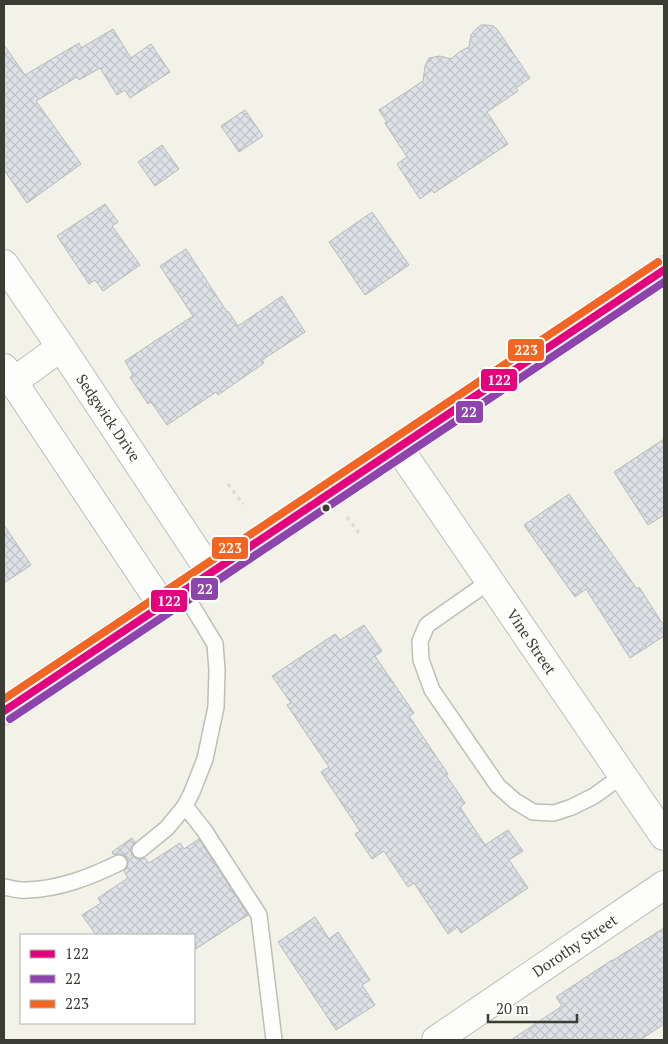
<svg xmlns="http://www.w3.org/2000/svg" width="668" height="1044" viewBox="0 0 668 1044" font-family="'PT Serif',serif">
	<style>
		.building { fill: url(#building-cross-hatch); stroke: #b8b9b8 }
		.lines { fill: none; stroke-linecap: round; stroke-linejoin: round }
		.lane-casing { stroke: #bdbeb5; stroke-width: 18 }
		.street-casing { stroke: #bdbeb5; stroke-width: 30 }
		.primary-casing { stroke: #cfcfcb; stroke-width: 30 }
		.path { stroke: #dbdbd8; stroke-width: 3; stroke-dasharray: 4 4; stroke-linecap: butt }
		.lane { stroke: #fdfdfc; stroke-width: 15 }
		.street { stroke: #fdfdfc; stroke-width: 28 }
		.primary { stroke: #e4e4da; stroke-width: 28 }
		.bus-1-casing { stroke: #fff; stroke-width: 11 }
		.bus-2-casing { stroke: #fff; stroke-width: 11 }
		.bus-3-casing { stroke: #fff; stroke-width: 11 }
		.bus-1 { stroke: #e5007d; stroke-width: 8 }
		.bus-2 { stroke: #8e44ad; stroke-width: 8 }
		.bus-3 { stroke: #f26522; stroke-width: 8 }
		.bus-dot { fill: #3b3c34; stroke: #fff; stroke-width: 2 }
		.labels { text-anchor: middle; stroke-width: 4; stroke-linejoin: round; paint-order: stroke }
		.street-label { font-size: 15px; fill: #3b3c34; stroke: #fff }
		.line-badge { stroke: #fff; stroke-width: 2 }
		.badge-label { font-size: 14px; text-anchor: middle; font-weight: bold; fill: #fff }
	</style>
	<defs>
		<pattern id="building-cross-hatch" width="8" height="8" patternUnits="userSpaceOnUse" patternTransform="scale(1.25)"><rect width="8" height="8" fill="#dee2e7"/><path d="M0 0l8 8M0 8l8-8" fill="none" stroke="#bfc3c7"/></pattern>
	</defs>
	<rect width="100%" height="100%" fill="#f2f2e8"/>
	<g class="building">
		<polygon points="481,25 487,25 493,26 497,29 530,78 516,88 518,91 487,112 508,144 434,193 432,190 420,199 397,164 407,157 385,123 387,122 379,110 423,81 425,66 429,58 440,56 451,59 459,52 469,47 471,35 476,29"/>
		<polygon points="113,29 131,58 151,44 170,72 130,98 125,90 117,95 100,68 79,80 77,77 36,101 81,164 27,203 4,170 4,45 25,75 79,43 81,48"/>
		<polygon points="245,110 263,136 239,152 221,126"/>
		<polygon points="162,145 179,169 155,186 138,162"/>
		<polygon points="105,204 118,222 112,226 140,265 103,291 95,280 89,284 57,236"/>
		<polygon points="372,212 409,265 365,295 329,242"/>
		<polygon points="186,249 227,312 228,311 238,326 282,296 305,332 262,360 264,363 218,395 216,392 167,425 151,402 148,404 130,377 133,375 125,361 193,316 160,266"/>
		<polygon points="664,439 664,515 648,525 614,472"/>
		<polygon points="569,494 637,589 639,587 664,626 664,636 630,658 586,589 575,597 524,525"/>
		<polygon points="4,525 31,565 4,583"/>
		<polygon points="364,625 382,651 375,656 414,713 409,716 448,774 446,775 465,803 460,807 485,845 508,830 523,851 509,860 528,888 461,933 457,927 448,934 414,883 408,887 384,851 372,859 355,834 360,831 321,772 329,767 287,705 291,703 272,676 335,634 340,640"/>
		<polygon points="132,838 135,842 131,847 131,851 132,856 137,859 141,859 145,858 149,863 180,843 184,849 199,839 248,915 194,950 194,935 96,935 82,915 101,903 98,898 128,878 124,871 127,868 128,864 127,859 124,855 120,854 114,855 112,852"/>
		<polygon points="315,917 329,939 338,932 370,980 362,985 375,1005 336,1030 278,942"/>
		<polygon points="664,928 664,1024 640,1040 511,1040 562,1006 556,997 612,960 612,961"/>
	</g>
	<g class="lines">
		<g class="lane-casing">
			<g id="lane">
				<polyline points="490,581 427,625 420,641 421,660 432,690 498,786 515,801 533,812 554,813 572,807 594,796 623,775"/>
				<polyline points="185,806 204,830 259,915 274,1040"/>
				<polyline points="140,850 167,828 185,806 192,792 205,759 216,707 217,670 215,644 183,591"/>
				<path d="M4 887C11 888 19 891 27 890 60 889 90 877 119 863"/>
			</g>
		</g>
		<g class="street-casing">
			<g id="street">
				<polyline points="4,264 61,347 211,573"/>
				<polyline points="4,368 162,605"/>
				<polyline points="13,382 61,347"/>
				<polyline points="398,447 664,836"/>
				<polyline points="436,1040 664,885"/>
			</g>
		</g>
		<g class="primary-casing">
			<polyline id="primary" points="4,711 664,270"/>
		</g>
		<g class="path">
			<polyline points="228,484 243,504"/>
			<polyline points="347,517 359,533"/>
		</g>
		<use href="#lane" class="lane"/>
		<use href="#street" class="street"/>
		<use href="#primary" class="primary"/>
		<g class="bus-1-casing">
			<polyline id="bus-1" points="4,711 664,270"/>
		</g>
		<g class="bus-2-casing">
			<polyline id="bus-2" points="10,719 664,282"/>
		</g>
		<g class="bus-3-casing">
			<polyline id="bus-3" points="4,699 658,262"/>
		</g>
		<use href="#bus-1" class="bus-1"/>
		<use href="#bus-2" class="bus-2"/>
		<use href="#bus-3" class="bus-3"/>
	</g>
	<circle class="bus-dot" cx="326" cy="508" r="4.5"/>
	<g class="labels">
		<g class="street-label">
			<text transform="translate(108 418) rotate(56)" y="5">Sedgwick Drive</text>
			<text transform="translate(531 642) rotate(56)" y="5">Vine Street</text>
			<text transform="translate(575 946) rotate(-34)" y="5">Dorothy Street</text>
		</g>
	</g>
	<g class="line-badge">
		<rect x="507" y="338" width="38" height="24" rx="5" fill="#f26522"/>
		<rect x="480" y="368" width="38" height="24" rx="5" fill="#e5007d"/>
		<rect x="455" y="400" width="29" height="24" rx="5" fill="#8e44ad"/>
		<rect x="211" y="536" width="38" height="24" rx="5" fill="#f26522"/>
		<rect x="190" y="577" width="29" height="24" rx="5" fill="#8e44ad"/>
		<rect x="150" y="589" width="38" height="24" rx="5" fill="#e5007d"/>
	</g>
	<g class="badge-label">
		<text x="526" y="355">223</text>
		<text x="499" y="385">122</text>
		<text x="469" y="417">22</text>
		<text x="230" y="553">223</text>
		<text x="205" y="594">22</text>
		<text x="169" y="606">122</text>
	</g>
	<rect width="668" height="1044" fill="none" stroke="#3b3c34" stroke-width="10"/>
	<rect x="20" y="934" width="175" height="90" fill="#ffffff" stroke="#b1b1ae"/>
	<rect x="30" y="950" width="25" height="8" fill="#e5007d" stroke="#b1b1ae"/>
	<text x="65" y="959" font-size="15" fill="#3b3c34">122</text>
	<rect x="30" y="975" width="25" height="8" fill="#8e44ad" stroke="#b1b1ae"/>
	<text x="65" y="984" font-size="15" fill="#3b3c34">22</text>
	<rect x="30" y="1000" width="25" height="8" fill="#f26522" stroke="#b1b1ae"/>
	<text x="65" y="1009" font-size="15" fill="#3b3c34">223</text>
	<path d="M488 1014v8h89v-8" fill="none" stroke="#3b3c34" stroke-width="2.5"/>
	<text x="496" y="1014" font-size="15" fill="#3b3c34" stroke="#ffffff" stroke-width="4" paint-order="stroke">20 m</text>
</svg>
